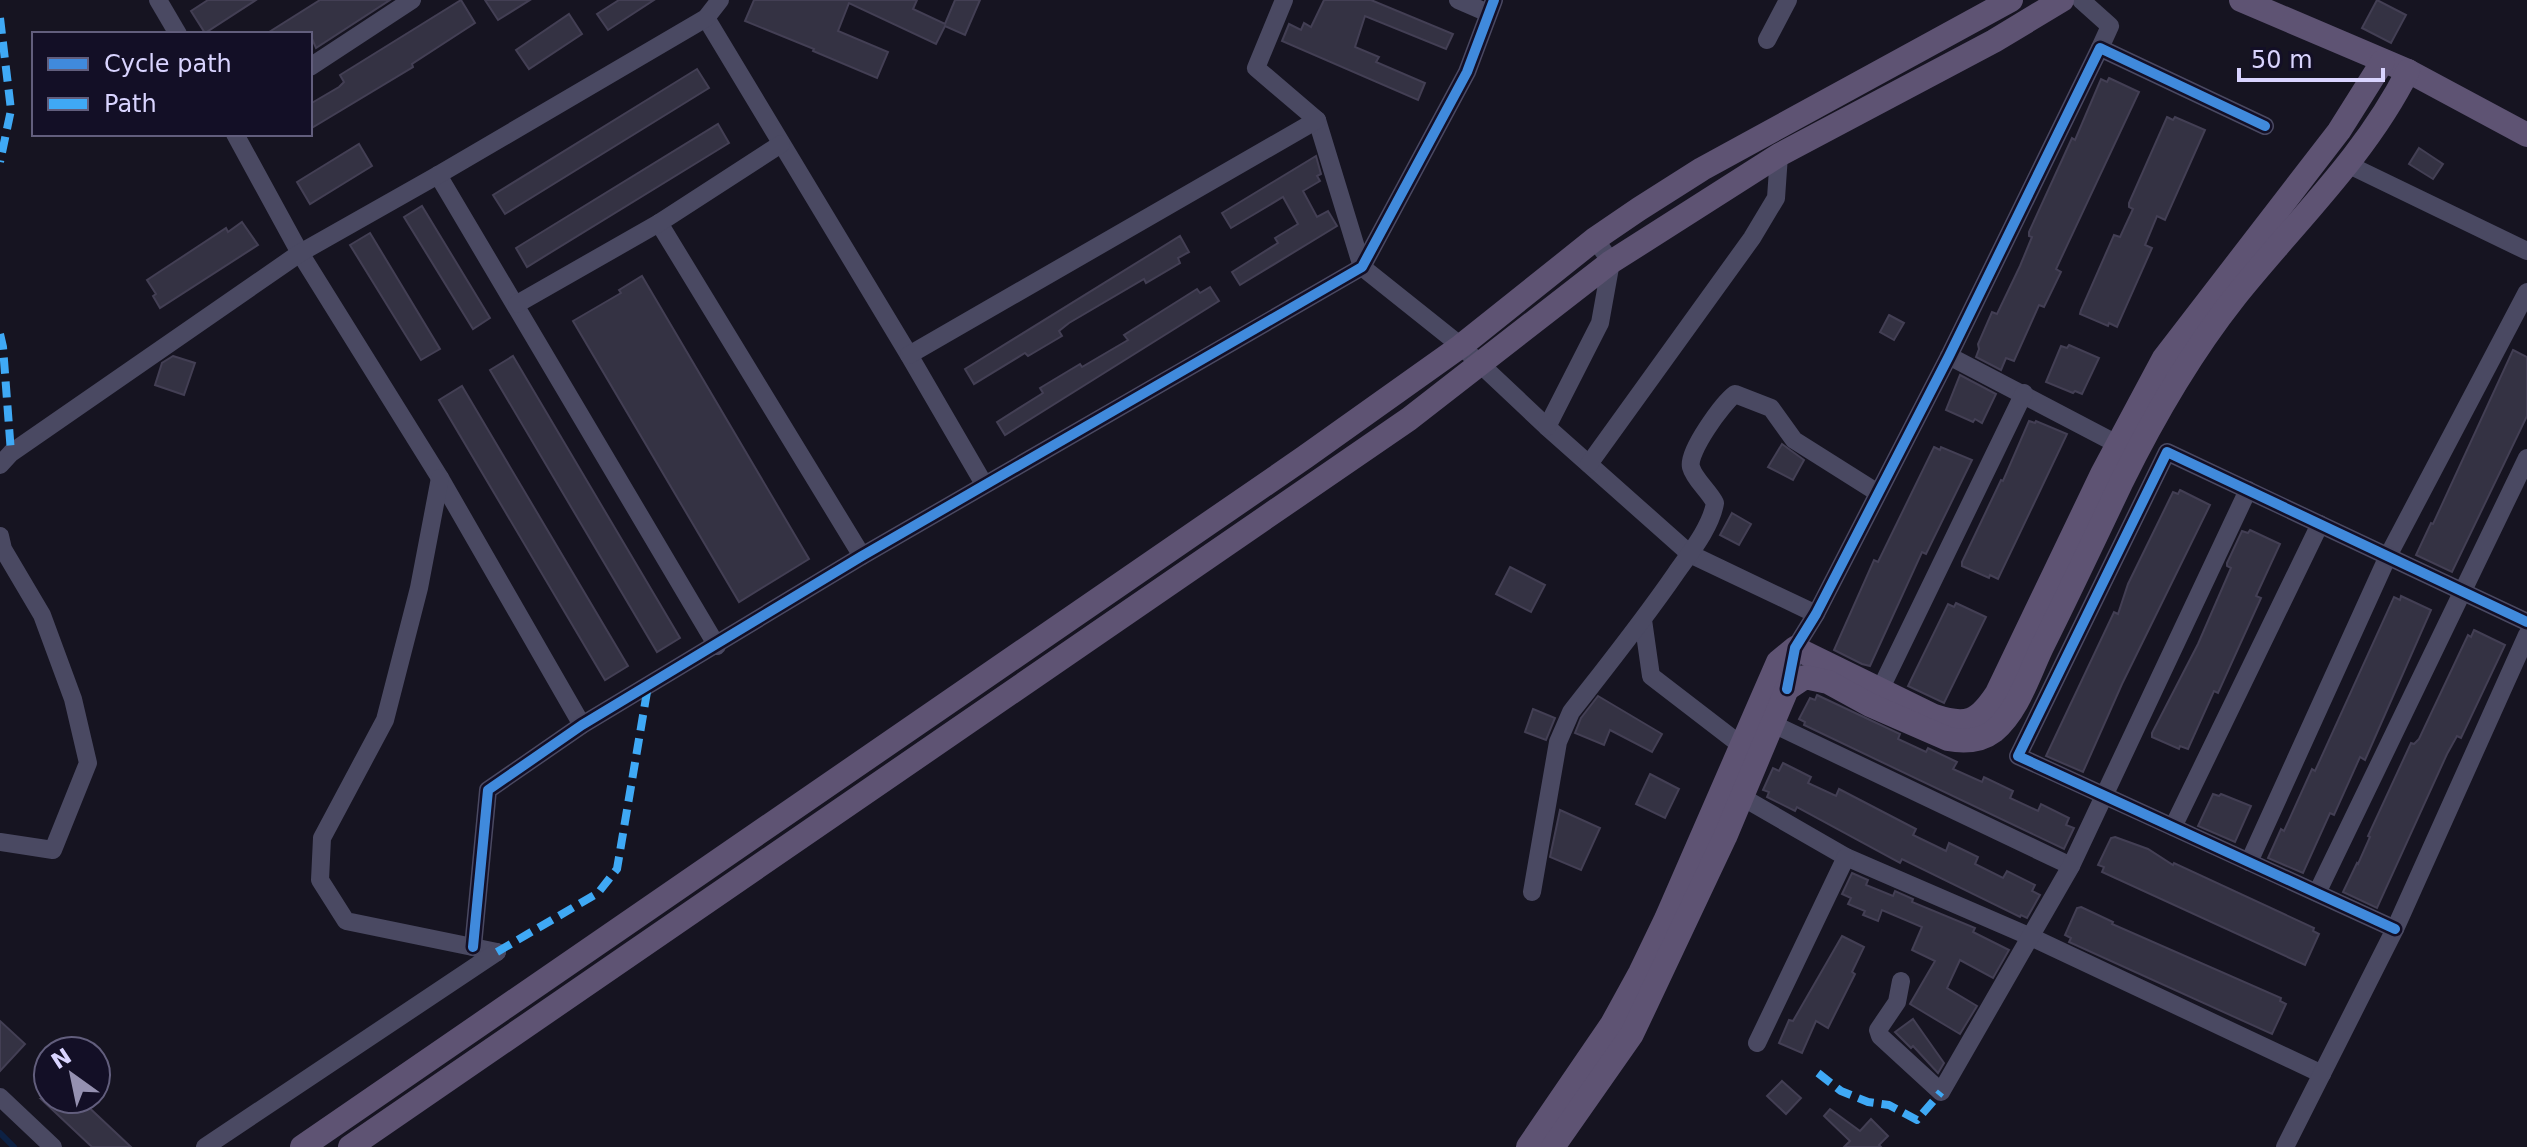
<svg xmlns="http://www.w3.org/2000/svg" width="2527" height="1147" viewBox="0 0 2527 1147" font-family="'DejaVu Sans',sans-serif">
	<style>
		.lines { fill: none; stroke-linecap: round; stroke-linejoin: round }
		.stream { stroke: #0d2144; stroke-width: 6 }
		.building { fill: #343243; stroke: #433f54; stroke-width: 2 }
		.minor { stroke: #4a4962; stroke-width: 18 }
		.major { stroke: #5e5373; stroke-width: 24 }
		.quiet { stroke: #3fa9f5; stroke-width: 8; stroke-dasharray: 16 8; stroke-linecap: butt }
		.cycleway-casing { stroke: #130f26; stroke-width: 15 }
		.cycleway { stroke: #408adc; stroke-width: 10 }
	</style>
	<rect width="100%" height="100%" fill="#161421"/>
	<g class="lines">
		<polyline class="stream" points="0,1133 14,1147"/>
	</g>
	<g class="building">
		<polygon points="208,0 256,0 205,33 191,11"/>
		<polygon points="320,0 390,0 316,48 310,34 266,34"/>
		<polygon points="461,0 475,23 412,64 413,67 310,129 310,104 339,87 344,82 340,75"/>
		<polygon points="485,0 530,0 498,20"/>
		<polygon points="619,0 654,0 608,30 597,14"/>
		<polygon points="754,0 917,0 913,9 945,24 955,0 980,0 965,35 945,26 936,44 849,3 838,31 888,52 877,78 813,51 814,49 745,21"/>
		<polygon points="1324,0 1371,0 1453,34 1446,49 1365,16 1355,47 1379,57 1376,62 1425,83 1418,100 1282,41 1289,24 1301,30 1304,23 1311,27"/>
		<polygon points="2377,0 2406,15 2391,43 2362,28"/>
		<polygon points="569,14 582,34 529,69 516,50"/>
		<polygon points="697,69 709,88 505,214 493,195"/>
		<polygon points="2109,78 2139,92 2056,269 2061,272 2044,307 2039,305 2014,361 2006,358 2001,370 1976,357 1979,349 1978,344 1992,312 1997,314 2020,266 2032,237 2029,236 2029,232 2072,138 2075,140 2101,79 2107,82"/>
		<polygon points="2167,117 2173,120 2175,117 2205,130 2165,220 2157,216 2145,245 2152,248 2117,327 2109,323 2108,326 2080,314 2081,310 2114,235 2120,237 2133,209 2129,207 2129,203"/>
		<polygon points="718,124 729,143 527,267 516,248"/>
		<polygon points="359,144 372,166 310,204 297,182"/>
		<polygon points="2419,148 2443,164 2433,179 2409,164"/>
		<polygon points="1316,156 1321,174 1317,176 1320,181 1303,191 1317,217 1328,211 1337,226 1240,285 1232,272 1278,243 1275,238 1298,224 1283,197 1231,228 1222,213"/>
		<polygon points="422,206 490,318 473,329 404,217"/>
		<polygon points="242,222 258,245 160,308 153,296 156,294 147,280 226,228 228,232"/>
		<polygon points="370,233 440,349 421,360 350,245"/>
		<polygon points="1180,236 1189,252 1178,258 1180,263 1146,283 1144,279 1069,323 1059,331 1062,336 1028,356 1025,353 974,384 965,369"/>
		<polygon points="642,276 809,559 739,602 573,321 621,293 619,290"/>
		<polygon points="1210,287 1219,301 1005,435 997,422 1043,393 1040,388 1080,364 1082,367 1128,340 1124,335 1197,289 1200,293"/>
		<polygon points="1889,315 1904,323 1894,340 1880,332"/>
		<polygon points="2069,345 2099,358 2082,394 2075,391 2073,393 2046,382 2061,346 2067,348"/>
		<polygon points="2513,350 2527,357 2527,416 2452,572 2416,555 2431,523 2433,524"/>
		<polygon points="173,356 195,363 184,395 155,385 162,363"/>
		<polygon points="513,356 680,638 657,652 490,370"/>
		<polygon points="1960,375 1996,394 1982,423 1975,419 1973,422 1946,410"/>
		<polygon points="462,386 628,666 605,680 439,400"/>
		<polygon points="2029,421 2035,423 2036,421 2067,434 1998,579 1990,575 1989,578 1962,566 1962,562 2001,480 2003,481"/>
		<polygon points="1782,444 1804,460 1793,480 1768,467"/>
		<polygon points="1934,447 1940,450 1941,447 1972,460 1926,554 1922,552 1870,666 1862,664 1834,650 1874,560 1878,562"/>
		<polygon points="2180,490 2210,505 2122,684 2083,772 2046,756 2114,612 2118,614 2128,584 2173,492 2178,494"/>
		<polygon points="1732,513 1751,524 1739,545 1720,535"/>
		<polygon points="2250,530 2280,544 2256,596 2261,598 2218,693 2214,691 2188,749 2180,746 2179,749 2152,737 2152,733 2198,644 2231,568 2227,566 2227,563 2242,531 2248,533"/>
		<polygon points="1510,567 1545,585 1531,612 1496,594"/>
		<polygon points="2401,596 2431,610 2365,760 2360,757 2334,815 2330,813 2303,873 2268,858 2281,829 2284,831 2312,769 2315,771 2394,597 2400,600"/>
		<polygon points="1956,603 1986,617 1944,703 1908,686 1948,604 1954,607"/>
		<polygon points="2474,630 2505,645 2461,738 2457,736 2447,754 2377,908 2343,892 2357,863 2358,864 2370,837 2368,836 2411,743 2414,744 2419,739 2468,635 2471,637"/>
		<polygon points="1817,695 1900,734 1898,739 1926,752 1928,748 1957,762 1953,769 1982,782 1984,777 2013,791 2010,798 2038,811 2041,804 2069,818 2066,825 2074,828 2064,849 1804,725 1805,722 1799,719 1810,698 1815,700"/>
		<polygon points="1598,696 1662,734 1652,752 1610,730 1604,745 1575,733 1581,718"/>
		<polygon points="1533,709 1555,718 1546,740 1525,732"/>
		<polygon points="1783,763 1811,777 1808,783 1836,796 1839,789 1916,829 1913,835 1946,851 1949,843 1978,857 1975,864 2003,878 2007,871 2035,885 2032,891 2040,895 2027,918 2021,915 2020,917 1902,859 1900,863 1797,807 1795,811 1767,797 1769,792 1763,790 1773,768 1779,771"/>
		<polygon points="1650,774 1679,789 1665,818 1636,804"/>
		<polygon points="2213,794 2219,796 2221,794 2251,806 2235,842 2198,826"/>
		<polygon points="1560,810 1600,828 1581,870 1550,857"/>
		<polygon points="2115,837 2148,849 2173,865 2174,863 2314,928 2313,931 2319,934 2305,965 2102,872 2104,867 2098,865 2111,838"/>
		<polygon points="1852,873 1868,880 1866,885 1893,896 1895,891 1913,899 1912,902 1975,928 1973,932 2009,950 1993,978 1960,960 1947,988 1977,1006 1960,1034 1910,1004 1935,961 1912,950 1922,927 1882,910 1878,921 1863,915 1865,911 1848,904 1851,898 1842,894"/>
		<polygon points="2081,907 2113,922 2112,924 2281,998 2280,1001 2286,1004 2272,1034 2069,942 2071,938 2065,935 2077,908"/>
		<polygon points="1842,936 1864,947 1852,972 1855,974 1828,1028 1816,1021 1802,1053 1779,1043 1789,1020 1793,1021"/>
		<polygon points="1913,1019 1944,1063 1938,1073 1913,1046 1911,1048 1895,1032"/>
		<polygon points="0,1021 25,1044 0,1071"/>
		<polygon points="1782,1081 1801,1098 1786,1114 1767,1096"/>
		<polygon points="41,1099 80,1099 131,1147 92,1147"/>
		<polygon points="1830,1109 1860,1131 1871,1119 1888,1136 1879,1145 1881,1147 1844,1147 1850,1141 1824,1116"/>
	</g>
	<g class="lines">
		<g class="minor">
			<polyline points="158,0 178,34"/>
			<polyline points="1458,0 1488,13"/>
			<polyline points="2081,0 2110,26 2100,48"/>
			<polyline points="706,18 909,355 984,484"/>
			<polyline points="1767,40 1788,0"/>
			<polyline points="310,67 412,0"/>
			<polyline points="1317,120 1362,267 1461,346 1547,427 1690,554 1816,614"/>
			<polyline points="235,134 300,253 440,478 582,725"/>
			<polyline points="2347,164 2527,251"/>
			<polyline points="438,175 717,646"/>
			<polyline points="659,223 862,556"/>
			<polyline points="517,304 659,223 781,144"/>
			<polyline points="909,355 1317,120 1256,68 1284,0"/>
			<polyline points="1949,356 2117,444"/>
			<polyline points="1547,427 1600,323 1611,262 1595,239"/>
			<polyline points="1589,464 1752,238 1776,198 1779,155"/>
			<polyline points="0,465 11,453 300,253 438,175 706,18 720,0"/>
			<polyline points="440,478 419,588 385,720 322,838 320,880 346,921 497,952"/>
			<polyline points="0,536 3,549 42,615 73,699 88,763 53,850 0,842"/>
			<polyline points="1643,620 1651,676 1742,746"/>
			<polyline points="1787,689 1795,648 1816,614 1949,356 2100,48 2265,126"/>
			<polyline points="1880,690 2024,393"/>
			<polyline points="1773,724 2071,866"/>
			<polyline points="1742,797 1846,857 2031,937 2322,1074"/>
			<polyline points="2173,827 2320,524"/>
			<polyline points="2249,862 2388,556 2527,292"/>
			<path d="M1532 892 1558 742 1571 712C1607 666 1643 621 1676 573 1690 553 1711 527 1715 503 1709 491 1694 479 1691 467 1687 452 1723 403 1735 394L1771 408 1794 440 1878 493"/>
			<polyline points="2317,893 2527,458"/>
			<polyline points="2395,929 2018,756 2167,452 2527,622"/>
			<polyline points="473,947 488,790 582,725 862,556 1362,267 1467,72 1494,0"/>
			<polyline points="1901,981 1897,1002 1878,1030 1880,1036 1941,1092 2071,866 2248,490"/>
			<polyline points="1757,1043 1846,857"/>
			<polyline points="0,1097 53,1147"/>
			<polyline points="205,1147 497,952"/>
			<polyline points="2285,1147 2395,929 2527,635"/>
		</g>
		<g class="major">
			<polyline points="2241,0 2408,71 2527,135"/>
			<polyline points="302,1147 1305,457 1461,346 1595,239 1639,209 1702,169 2011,0"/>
			<polyline points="350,1147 1409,419 1611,262 1779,155 1994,41 2062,0"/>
			<path d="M1528 1147 1612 1024 1640 973 1666 919 1778 662 1795 648 1934 716C1967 727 1978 722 1997 693L2102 474 2164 358 2339 131 2383 61"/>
			<path d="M1553 1147 1632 1034 1725 837 1787 689 1805 677 1828 682 1870 705 1948 739C1964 742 1981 741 1994 731 2018 711 2029 674 2042 647 2069 593 2095 538 2121 483 2153 418 2190 354 2235 297 2294 223 2365 157 2408 71"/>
		</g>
		<g class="quiet">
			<polyline points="0,18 11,110 0,162"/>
			<polyline points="0,334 3,347 11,453"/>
			<polyline points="497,952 598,893 617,869 648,686"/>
			<polyline points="1818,1073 1841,1091 1868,1102 1889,1105 1917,1120 1941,1092"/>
		</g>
		<g class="cycleway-casing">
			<g id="cycleway">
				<polyline points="1787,689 1795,648 1816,614 1949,356 2100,48 2265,126"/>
				<polyline points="2395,929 2018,756 2167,452 2527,622"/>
				<polyline points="473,947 488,790 582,725 862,556 1362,267 1467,72 1494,0"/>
			</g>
		</g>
		<use href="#cycleway" class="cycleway"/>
	</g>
	<rect x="32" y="32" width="280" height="104" fill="#130f26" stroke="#625e7d" stroke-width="2"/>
	<rect x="48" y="58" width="40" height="12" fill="#408adc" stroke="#625e7d" stroke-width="2"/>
	<text x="104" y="72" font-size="24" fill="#d9d4ff">Cycle path</text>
	<rect x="48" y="98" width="40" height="12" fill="#3fa9f5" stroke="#625e7d" stroke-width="2"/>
	<text x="104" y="112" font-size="24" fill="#d9d4ff">Path</text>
	<g transform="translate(72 1075) rotate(327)"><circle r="38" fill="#130f26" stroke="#625e7d" stroke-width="2"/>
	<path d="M0-6L14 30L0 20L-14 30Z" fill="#9591b1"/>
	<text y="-12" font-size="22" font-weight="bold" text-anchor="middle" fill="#d9d4ff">N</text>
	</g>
	<path d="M2239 68v12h144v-12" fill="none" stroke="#d9d4ff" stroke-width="4"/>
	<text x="2251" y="68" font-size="24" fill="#d9d4ff" stroke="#130f26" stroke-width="6" paint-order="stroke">50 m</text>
</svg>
